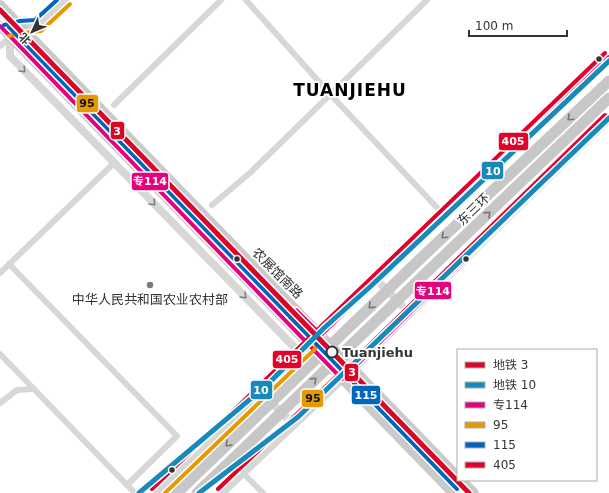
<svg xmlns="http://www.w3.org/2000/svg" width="609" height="493" viewBox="0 0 609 493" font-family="'DejaVu Sans','Noto Sans SC',sans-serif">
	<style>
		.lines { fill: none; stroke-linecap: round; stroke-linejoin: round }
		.minor { stroke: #d7d7d7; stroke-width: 6 }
		.tertiary { stroke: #d7d7d7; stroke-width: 8 }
		.primary { stroke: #cacaca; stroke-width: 10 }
		.trunk { stroke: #c7c7c7; stroke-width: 11 }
		.trunk-bridge { stroke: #c7c7c7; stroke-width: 11 }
		.bus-1-casing { stroke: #fff; stroke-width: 7 }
		.bus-2-casing { stroke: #fff; stroke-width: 7 }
		.bus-3-casing { stroke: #fff; stroke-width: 7 }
		.bus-4-casing { stroke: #fff; stroke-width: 7 }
		.bus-1 { stroke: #e5007d; stroke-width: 4 }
		.bus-2 { stroke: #e39a05; stroke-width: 4 }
		.bus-3 { stroke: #0065bd; stroke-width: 4 }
		.bus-4 { stroke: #e4002b; stroke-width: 4 }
		.metro-1-casing { stroke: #fff; stroke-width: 8 }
		.metro-2-casing { stroke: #fff; stroke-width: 8 }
		.metro-1 { stroke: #d90627; stroke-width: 5 }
		.metro-2 { stroke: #178abb; stroke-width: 5 }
		.oneway { stroke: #7d7d7d }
		.oneway2 { stroke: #767676 }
		.bus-dot { fill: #333; stroke: #fff; stroke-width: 1.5 }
		.poi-dot { fill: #7a7a7a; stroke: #fff; stroke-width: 1.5 }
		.stop-dot { fill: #fff; stroke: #333; stroke-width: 2 }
		.labels { text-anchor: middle; stroke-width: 4; stroke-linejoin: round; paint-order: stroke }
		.street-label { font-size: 13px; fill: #333; stroke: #fff }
		.poi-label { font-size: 13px; fill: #333; stroke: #fff }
		.stop-label { font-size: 13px; font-weight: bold; fill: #333; stroke: #fff; text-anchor: start }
		.district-label { font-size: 17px; font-weight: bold; letter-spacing: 1px; fill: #000; stroke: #fff }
		.line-badge { stroke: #fff; stroke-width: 1.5 }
		.badge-label { font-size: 11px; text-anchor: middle; font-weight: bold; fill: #fff }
		.pale-badge-label { font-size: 11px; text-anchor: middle; font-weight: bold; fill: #111 }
	</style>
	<rect width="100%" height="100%" fill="#fff"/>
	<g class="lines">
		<g class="minor">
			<polyline points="246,0 330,94 444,215"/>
			<polyline points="0,46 10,37"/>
			<polyline points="114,105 221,0"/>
			<polyline points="212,205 251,172 427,0"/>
			<polyline points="0,273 114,163"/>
			<polyline points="0,354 127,485 177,436 9,264"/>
			<polyline points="0,403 17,390 34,389"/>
			<polyline points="243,473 263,493"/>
			<polyline points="127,485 135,493"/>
		</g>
		<g class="tertiary">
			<polyline points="21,27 10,37 10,56 295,348 304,351"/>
			<polyline points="17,28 38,26 66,0"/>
			<polyline points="377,280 409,313"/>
			<polyline points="261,392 294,425"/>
			<polyline points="156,493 609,57"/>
			<polyline points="222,493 353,369 609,119"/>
		</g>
		<g class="primary">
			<polyline points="0,5 458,477"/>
			<polyline points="0,26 453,493"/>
			<polyline points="461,480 474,493"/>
		</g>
		<g class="trunk">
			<polyline points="419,260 609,81"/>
			<polyline points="429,270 609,98"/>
			<polyline points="177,493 256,417"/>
			<polyline points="197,493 266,427"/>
		</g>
		<g class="trunk-bridge">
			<polyline points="256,417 419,260"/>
			<polyline points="266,427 429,270"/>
		</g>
		<g class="bus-1-casing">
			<g id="bus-1">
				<polyline points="0,26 342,379 609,119"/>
				<polyline points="296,310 321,335 609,57"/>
			</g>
		</g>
		<g class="bus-2-casing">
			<g id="bus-2">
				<polyline points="17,31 344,369 218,489"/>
				<polyline points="9,36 22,33 41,31 70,4"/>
				<polyline points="165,493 315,349 316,346 315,342 290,317"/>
			</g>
		</g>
		<g class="bus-3-casing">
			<g id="bus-3">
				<polyline points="4,25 20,21 35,20 57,0"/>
				<polyline points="9,27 457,489"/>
			</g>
		</g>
		<g class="bus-4-casing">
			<g id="bus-4">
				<polyline points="152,489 605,53"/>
				<polyline points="218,489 349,365 605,115"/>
			</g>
		</g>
		<use href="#bus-1" class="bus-1"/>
		<use href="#bus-2" class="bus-2"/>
		<use href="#bus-3" class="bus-3"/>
		<use href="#bus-4" class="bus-4"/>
		<g class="metro-1-casing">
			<polyline id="metro-1" points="0,10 469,493"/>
		</g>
		<g class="metro-2-casing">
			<g id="metro-2">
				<polyline points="139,493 267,385 324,328 371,286 609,61"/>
				<polyline points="199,493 298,417 609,118"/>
			</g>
		</g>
		<use href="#metro-1" class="metro-1"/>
		<use href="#metro-2" class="metro-2"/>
	</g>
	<defs><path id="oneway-chevron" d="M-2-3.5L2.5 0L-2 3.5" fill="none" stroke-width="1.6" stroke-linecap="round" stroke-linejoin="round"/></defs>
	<g class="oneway">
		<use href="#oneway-chevron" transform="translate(23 70) rotate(46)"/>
		<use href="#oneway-chevron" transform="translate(153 203) rotate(46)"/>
		<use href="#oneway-chevron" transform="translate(244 296) rotate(45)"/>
	</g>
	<g class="oneway2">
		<use href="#oneway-chevron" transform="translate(570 118) rotate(137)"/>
		<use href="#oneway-chevron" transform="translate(488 214) rotate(-44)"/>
		<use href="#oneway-chevron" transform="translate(444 236) rotate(137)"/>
		<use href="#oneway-chevron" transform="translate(371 306) rotate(136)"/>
		<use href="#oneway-chevron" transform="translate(314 380) rotate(-44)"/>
		<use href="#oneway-chevron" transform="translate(228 444) rotate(136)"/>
	</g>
	<g class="bus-dot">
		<circle cx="599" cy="59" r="3.5"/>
		<circle cx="237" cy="259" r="3.5"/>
		<circle cx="466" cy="259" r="3.5"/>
		<circle cx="172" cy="470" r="3.5"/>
	</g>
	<circle class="poi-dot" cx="150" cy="285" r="4"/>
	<circle class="stop-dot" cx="332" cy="352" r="5.5"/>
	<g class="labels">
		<g class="street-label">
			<text transform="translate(473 209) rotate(-44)" y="5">东三环</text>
			<text transform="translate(278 273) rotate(45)" y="5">农展馆南路</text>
		</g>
		<g class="poi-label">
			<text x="150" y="304">中华人民共和国农业农村部</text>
		</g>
		<g class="stop-label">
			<text x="342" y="357">Tuanjiehu</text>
		</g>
		<g class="district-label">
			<text x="350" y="96">TUANJIEHU</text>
		</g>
	</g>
	<g class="line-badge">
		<rect x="76" y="94" width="23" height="19" rx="4" fill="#e39a05"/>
		<rect x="110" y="121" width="15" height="19" rx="4" fill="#d90627"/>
		<rect x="498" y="132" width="31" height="19" rx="4" fill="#e4002b"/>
		<rect x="481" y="161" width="23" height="19" rx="4" fill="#178abb"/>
		<rect x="131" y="172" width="38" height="19" rx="4" fill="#e5007d"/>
		<rect x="414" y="281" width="38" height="19" rx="4" fill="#e5007d"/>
		<rect x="272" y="350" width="30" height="19" rx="4" fill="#e4002b"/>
		<rect x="344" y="363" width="15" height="19" rx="4" fill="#d90627"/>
		<rect x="250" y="380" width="23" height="20" rx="4" fill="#178abb"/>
		<rect x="351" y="385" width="30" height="20" rx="4" fill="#0065bd"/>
		<rect x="301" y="389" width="23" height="19" rx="4" fill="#e39a05"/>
	</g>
	<g class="badge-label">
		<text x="117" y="135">3</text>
		<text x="513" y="145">405</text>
		<text x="493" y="175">10</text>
		<text x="150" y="185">专114</text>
		<text x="433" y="295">专114</text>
		<text x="287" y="363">405</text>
		<text x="352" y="376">3</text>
		<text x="261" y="394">10</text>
		<text x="366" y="399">115</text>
	</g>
	<g class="pale-badge-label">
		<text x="87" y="107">95</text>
		<text x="313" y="402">95</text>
	</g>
	<rect x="457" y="349" width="140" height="132" fill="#ffffff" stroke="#adadad"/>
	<rect x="465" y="362" width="20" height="6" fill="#d90627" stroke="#adadad"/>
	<text x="493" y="369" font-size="12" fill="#333333">地铁 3</text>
	<rect x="465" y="382" width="20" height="6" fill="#178abb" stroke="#adadad"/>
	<text x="493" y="389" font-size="12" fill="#333333">地铁 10</text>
	<rect x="465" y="402" width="20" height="6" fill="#e5007d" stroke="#adadad"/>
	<text x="493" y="409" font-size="12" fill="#333333">专114</text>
	<rect x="465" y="422" width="20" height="6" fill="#e39a05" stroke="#adadad"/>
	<text x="493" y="429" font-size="12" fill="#333333">95</text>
	<rect x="465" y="442" width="20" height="6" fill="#0065bd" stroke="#adadad"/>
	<text x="493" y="449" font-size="12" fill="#333333">115</text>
	<rect x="465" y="462" width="20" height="6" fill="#e4002b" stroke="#adadad"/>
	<text x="493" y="469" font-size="12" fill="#333333">405</text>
	<g transform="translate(32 32) rotate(226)" stroke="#ffffff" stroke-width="3" paint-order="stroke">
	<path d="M0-3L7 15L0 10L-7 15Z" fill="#333333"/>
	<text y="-6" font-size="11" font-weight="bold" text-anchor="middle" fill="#333333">北</text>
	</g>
	<path d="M469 30v6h98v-6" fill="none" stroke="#333333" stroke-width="2"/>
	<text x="475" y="30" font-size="12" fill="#333333" stroke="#ffffff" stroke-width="3" paint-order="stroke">100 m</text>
</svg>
